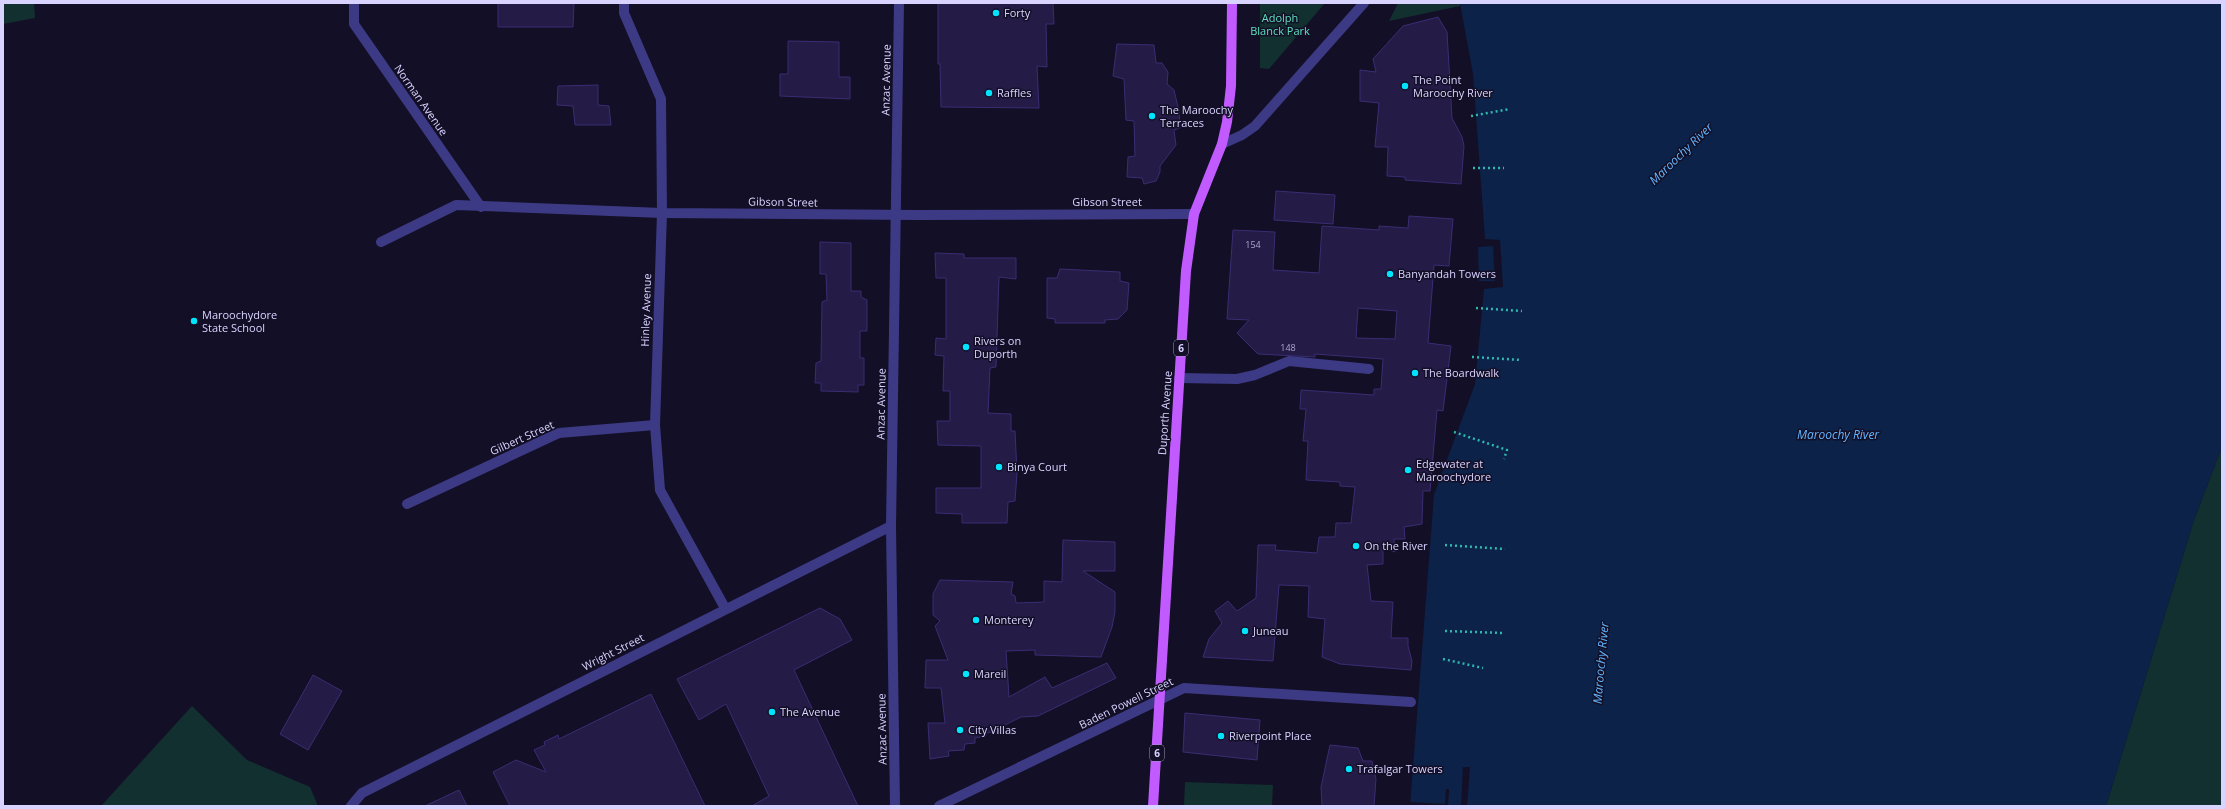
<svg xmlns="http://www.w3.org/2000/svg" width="2225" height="809" viewBox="0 0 2225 809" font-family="'Open Sans',sans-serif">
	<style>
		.green { fill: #12302f }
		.water { fill: #0c2248 }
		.pier { fill: #130f26 }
		.building { fill: #241b47; stroke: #3b2d73; fill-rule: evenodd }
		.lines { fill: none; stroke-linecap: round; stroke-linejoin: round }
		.path { stroke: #2fb8b0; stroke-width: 2.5; stroke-dasharray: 2 3; stroke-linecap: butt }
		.minor { stroke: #3d3a85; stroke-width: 10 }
		.major { stroke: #c25bff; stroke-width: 10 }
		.poi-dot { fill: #00e5ff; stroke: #130f26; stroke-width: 1.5 }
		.labels { text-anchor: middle; stroke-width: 3; stroke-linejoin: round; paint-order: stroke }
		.number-label { font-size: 9px; fill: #aca6d1 }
		.shield { fill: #130f26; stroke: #9e99be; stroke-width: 1 }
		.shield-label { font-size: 10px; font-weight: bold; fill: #d9d4ff }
		.poi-label { font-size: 11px; fill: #d9d4ff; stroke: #130f26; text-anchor: start }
		.park-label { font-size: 11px; fill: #5fe0c0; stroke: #130f26 }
		.street-label { font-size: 11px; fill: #d9d4ff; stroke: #130f26 }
		.water-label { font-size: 12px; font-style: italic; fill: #62b6ff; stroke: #130f26 }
	</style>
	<rect width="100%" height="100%" fill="#130f26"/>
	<g class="green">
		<polygon points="3,3 34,3 35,18 3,24"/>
		<polygon points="1260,3 1325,3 1269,69 1260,68"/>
		<polygon points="1398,3 1460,3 1460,6 1389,21"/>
		<polygon points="2222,447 2222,806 2106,806 2194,520"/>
		<polygon points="192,706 247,760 310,787 318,806 101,806"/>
		<polygon points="1185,782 1273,785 1272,806 1184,806"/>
	</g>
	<g class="water">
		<polygon points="1460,3 2222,3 2222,447 2194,520 2106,806 1410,806 1434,495 1475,384 1484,289 1503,287 1500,240 1485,239 1473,74"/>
		<polygon points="1493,246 1495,281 1479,281 1478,247"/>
	</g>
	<polygon class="pier" points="1463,767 1470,767 1467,806 1408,806 1409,802 1445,804 1446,789 1449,789 1448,805 1461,805"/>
	<g class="building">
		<polygon points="498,3 574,3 573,27 498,27"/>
		<polygon points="938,3 1053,3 1054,24 1046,24 1047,67 1037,66 1039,108 941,107 940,64 938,64"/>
		<polygon points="1438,17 1447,32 1452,118 1462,137 1464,146 1461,184 1405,180 1405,177 1387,176 1388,147 1375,147 1379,103 1360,101 1360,70 1376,72 1373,59 1403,26"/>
		<polygon points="788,41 839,42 839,77 850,77 850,99 780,96 780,74 788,74"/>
		<polygon points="1117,44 1154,45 1156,63 1162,63 1168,72 1167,84 1174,90 1179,111 1180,128 1174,130 1176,145 1160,166 1160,172 1156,181 1144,184 1142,178 1127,177 1128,157 1135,156 1134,121 1126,120 1124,79 1113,76"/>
		<polygon points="598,85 598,105 609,106 611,125 575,125 573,106 557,105 558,86"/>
		<polygon points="1276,191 1335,195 1333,224 1274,220"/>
		<path d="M1409 216 1453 219 1449 266 1434 265 1428 343 1451 346 1443 411 1437 410 1430 491H1423L1422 524 1404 527 1405 539H1394L1395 552 1383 548V564L1367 565 1371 601 1393 602 1391 638H1408V646L1412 661 1411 670 1340 664 1322 657 1325 619 1308 617 1309 586 1279 585 1273 661 1203 657 1209 639 1222 623 1215 611 1228 601 1237 611 1256 598 1258 545H1276L1275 550 1317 553 1319 537H1335L1336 523H1351L1355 487 1340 486V482L1306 480 1308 441H1303L1306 409H1300L1301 390 1374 395V389H1381L1383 359 1315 354V357L1258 354 1237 333 1249 320 1227 319 1233 230 1275 232 1273 270 1319 273 1322 226 1379 230V226L1408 228ZM1358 308 1397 311 1395 339 1356 338Z"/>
		<polygon points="820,242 851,243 851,291 861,291 861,297 867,300 867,331 860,331 860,358 864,358 864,385 858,385 858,392 821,391 821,383 815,383 816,363 821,361 822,302 827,300 826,274 820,274"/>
		<polygon points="935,253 964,254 964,258 1016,258 1016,279 999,277 996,367 990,368 988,413 1011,414 1011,431 1015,431 1017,473 1015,501 1008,502 1007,523 962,523 962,514 936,513 936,488 981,488 981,446 938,445 937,421 950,421 950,391 943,391 944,356 935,355 936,338 946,339 946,278 936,278"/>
		<polygon points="1060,269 1120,272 1120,281 1129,283 1127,310 1118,319 1105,320 1105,323 1055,323 1055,319 1047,318 1047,278 1057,278"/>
		<polygon points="1063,540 1115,542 1115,571 1083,571 1115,592 1115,612 1112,627 1101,657 1035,655 1035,650 1006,651 1009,697 1045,677 1052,688 1107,663 1116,678 1038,716 1021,717 991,732 986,733 986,736 975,738 975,743 965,744 964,750 948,751 949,756 930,759 928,723 945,723 941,688 925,688 926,660 948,660 935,626 940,621 933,615 933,594 940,580 1013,582 1011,594 1015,596 1016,603 1044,602 1044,581 1062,582"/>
		<polygon points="820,608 840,619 852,640 794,670 858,806 752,806 769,796 726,704 699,720 677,679"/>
		<polygon points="313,675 342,691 308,750 280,734"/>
		<polygon points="651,694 705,806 510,806 493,772 516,760 546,772 534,750 545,745 544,742 558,735 559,739"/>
		<polygon points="1185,713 1260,720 1257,760 1183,752"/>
		<polygon points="1330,745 1358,748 1363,761 1372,761 1376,779 1374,806 1322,806 1321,787"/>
		<polygon points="459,790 467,806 425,806"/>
	</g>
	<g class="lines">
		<g class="path">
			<polyline points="1471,116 1510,109"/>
			<polyline points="1473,168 1504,168"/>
			<polyline points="1476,308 1522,311"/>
			<polyline points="1472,357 1522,360"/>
			<polyline points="1454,432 1507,450 1504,459"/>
			<polyline points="1445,545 1505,549"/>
			<polyline points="1445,631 1503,633"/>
			<polyline points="1443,659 1483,668"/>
		</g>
		<g class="minor">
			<polyline points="354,3 354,24 481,207"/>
			<polyline points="624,3 624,13 661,99 662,213 655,425 660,490 725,608"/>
			<polyline points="1222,144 1242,135 1255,126 1364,3"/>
			<polyline points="381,242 456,205 662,213 917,215 1194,214"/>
			<polyline points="1179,378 1237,379 1255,375 1289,361 1369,369"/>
			<polyline points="407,504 559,433 655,425"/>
			<polyline points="351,806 362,793 891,526"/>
			<polyline points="895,806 891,526 899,3"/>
			<polyline points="939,806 1184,688 1411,702"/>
		</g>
		<polyline class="major" points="1153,806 1186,271 1194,214 1222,144 1227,122 1231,86 1232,3"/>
	</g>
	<g class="poi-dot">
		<circle cx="996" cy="13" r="4"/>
		<circle cx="1405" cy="86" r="4"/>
		<circle cx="989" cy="93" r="4"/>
		<circle cx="1152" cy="116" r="4"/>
		<circle cx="1390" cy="274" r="4"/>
		<circle cx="194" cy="321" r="4"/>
		<circle cx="966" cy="347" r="4"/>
		<circle cx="1415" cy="373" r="4"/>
		<circle cx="999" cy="467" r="4"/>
		<circle cx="1408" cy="470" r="4"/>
		<circle cx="1356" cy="546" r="4"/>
		<circle cx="976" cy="620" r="4"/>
		<circle cx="1245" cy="631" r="4"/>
		<circle cx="966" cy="674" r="4"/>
		<circle cx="772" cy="712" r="4"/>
		<circle cx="960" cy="730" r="4"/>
		<circle cx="1221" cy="736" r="4"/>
		<circle cx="1349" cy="769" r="4"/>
	</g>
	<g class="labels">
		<g class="number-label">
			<text x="1253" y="248">154</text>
			<text x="1288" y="351">148</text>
		</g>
		<g class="shield">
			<rect x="1174" y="340" width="14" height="16" rx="3"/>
			<rect x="1150" y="745" width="14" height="16" rx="3"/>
		</g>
		<g class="shield-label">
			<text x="1181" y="352">6</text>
			<text x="1157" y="757">6</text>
		</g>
		<g class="poi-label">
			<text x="1004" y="17">Forty</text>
			<text x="1413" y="84">The Point<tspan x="1413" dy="13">Maroochy River</tspan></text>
			<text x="997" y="97">Raffles</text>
			<text x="1160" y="114">The Maroochy<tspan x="1160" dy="13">Terraces</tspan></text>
			<text x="1398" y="278">Banyandah Towers</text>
			<text x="202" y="319">Maroochydore<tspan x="202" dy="13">State School</tspan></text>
			<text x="974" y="345">Rivers on<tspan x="974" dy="13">Duporth</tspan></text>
			<text x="1423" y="377">The Boardwalk</text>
			<text x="1416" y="468">Edgewater at<tspan x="1416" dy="13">Maroochydore</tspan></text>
			<text x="1007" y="471">Binya Court</text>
			<text x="1364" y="550">On the River</text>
			<text x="984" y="624">Monterey</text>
			<text x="1253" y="635">Juneau</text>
			<text x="974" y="678">Mareil</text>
			<text x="780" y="716">The Avenue</text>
			<text x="968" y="734">City Villas</text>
			<text x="1229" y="740">Riverpoint Place</text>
			<text x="1357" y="773">Trafalgar Towers</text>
		</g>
		<g class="park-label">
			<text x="1280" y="22">Adolph<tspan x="1280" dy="13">Blanck Park</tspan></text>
		</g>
		<g class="street-label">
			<text transform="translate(886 80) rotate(-89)" y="4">Anzac Avenue</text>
			<text transform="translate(421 100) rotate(55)" y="4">Norman Avenue</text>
			<text transform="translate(783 202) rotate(1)" y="4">Gibson Street</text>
			<text x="1107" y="206">Gibson Street</text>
			<text transform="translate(646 310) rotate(-88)" y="4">Hinley Avenue</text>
			<text transform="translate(881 404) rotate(-89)" y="4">Anzac Avenue</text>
			<text transform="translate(1165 413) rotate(-86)" y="4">Duporth Avenue</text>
			<text transform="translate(522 438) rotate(-24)" y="4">Gilbert Street</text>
			<text transform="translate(613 652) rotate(-27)" y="4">Wright Street</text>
			<text transform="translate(1126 703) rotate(-26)" y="4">Baden Powell Street</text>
			<text transform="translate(882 729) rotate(-91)" y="4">Anzac Avenue</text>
		</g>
		<g class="water-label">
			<text transform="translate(1681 154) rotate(-44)" y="4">Maroochy River</text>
			<text x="1838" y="439">Maroochy River</text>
			<text transform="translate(1601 663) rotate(-85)" y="4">Maroochy River</text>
		</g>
	</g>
	<rect width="2225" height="809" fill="none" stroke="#d9d4ff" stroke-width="8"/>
</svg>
